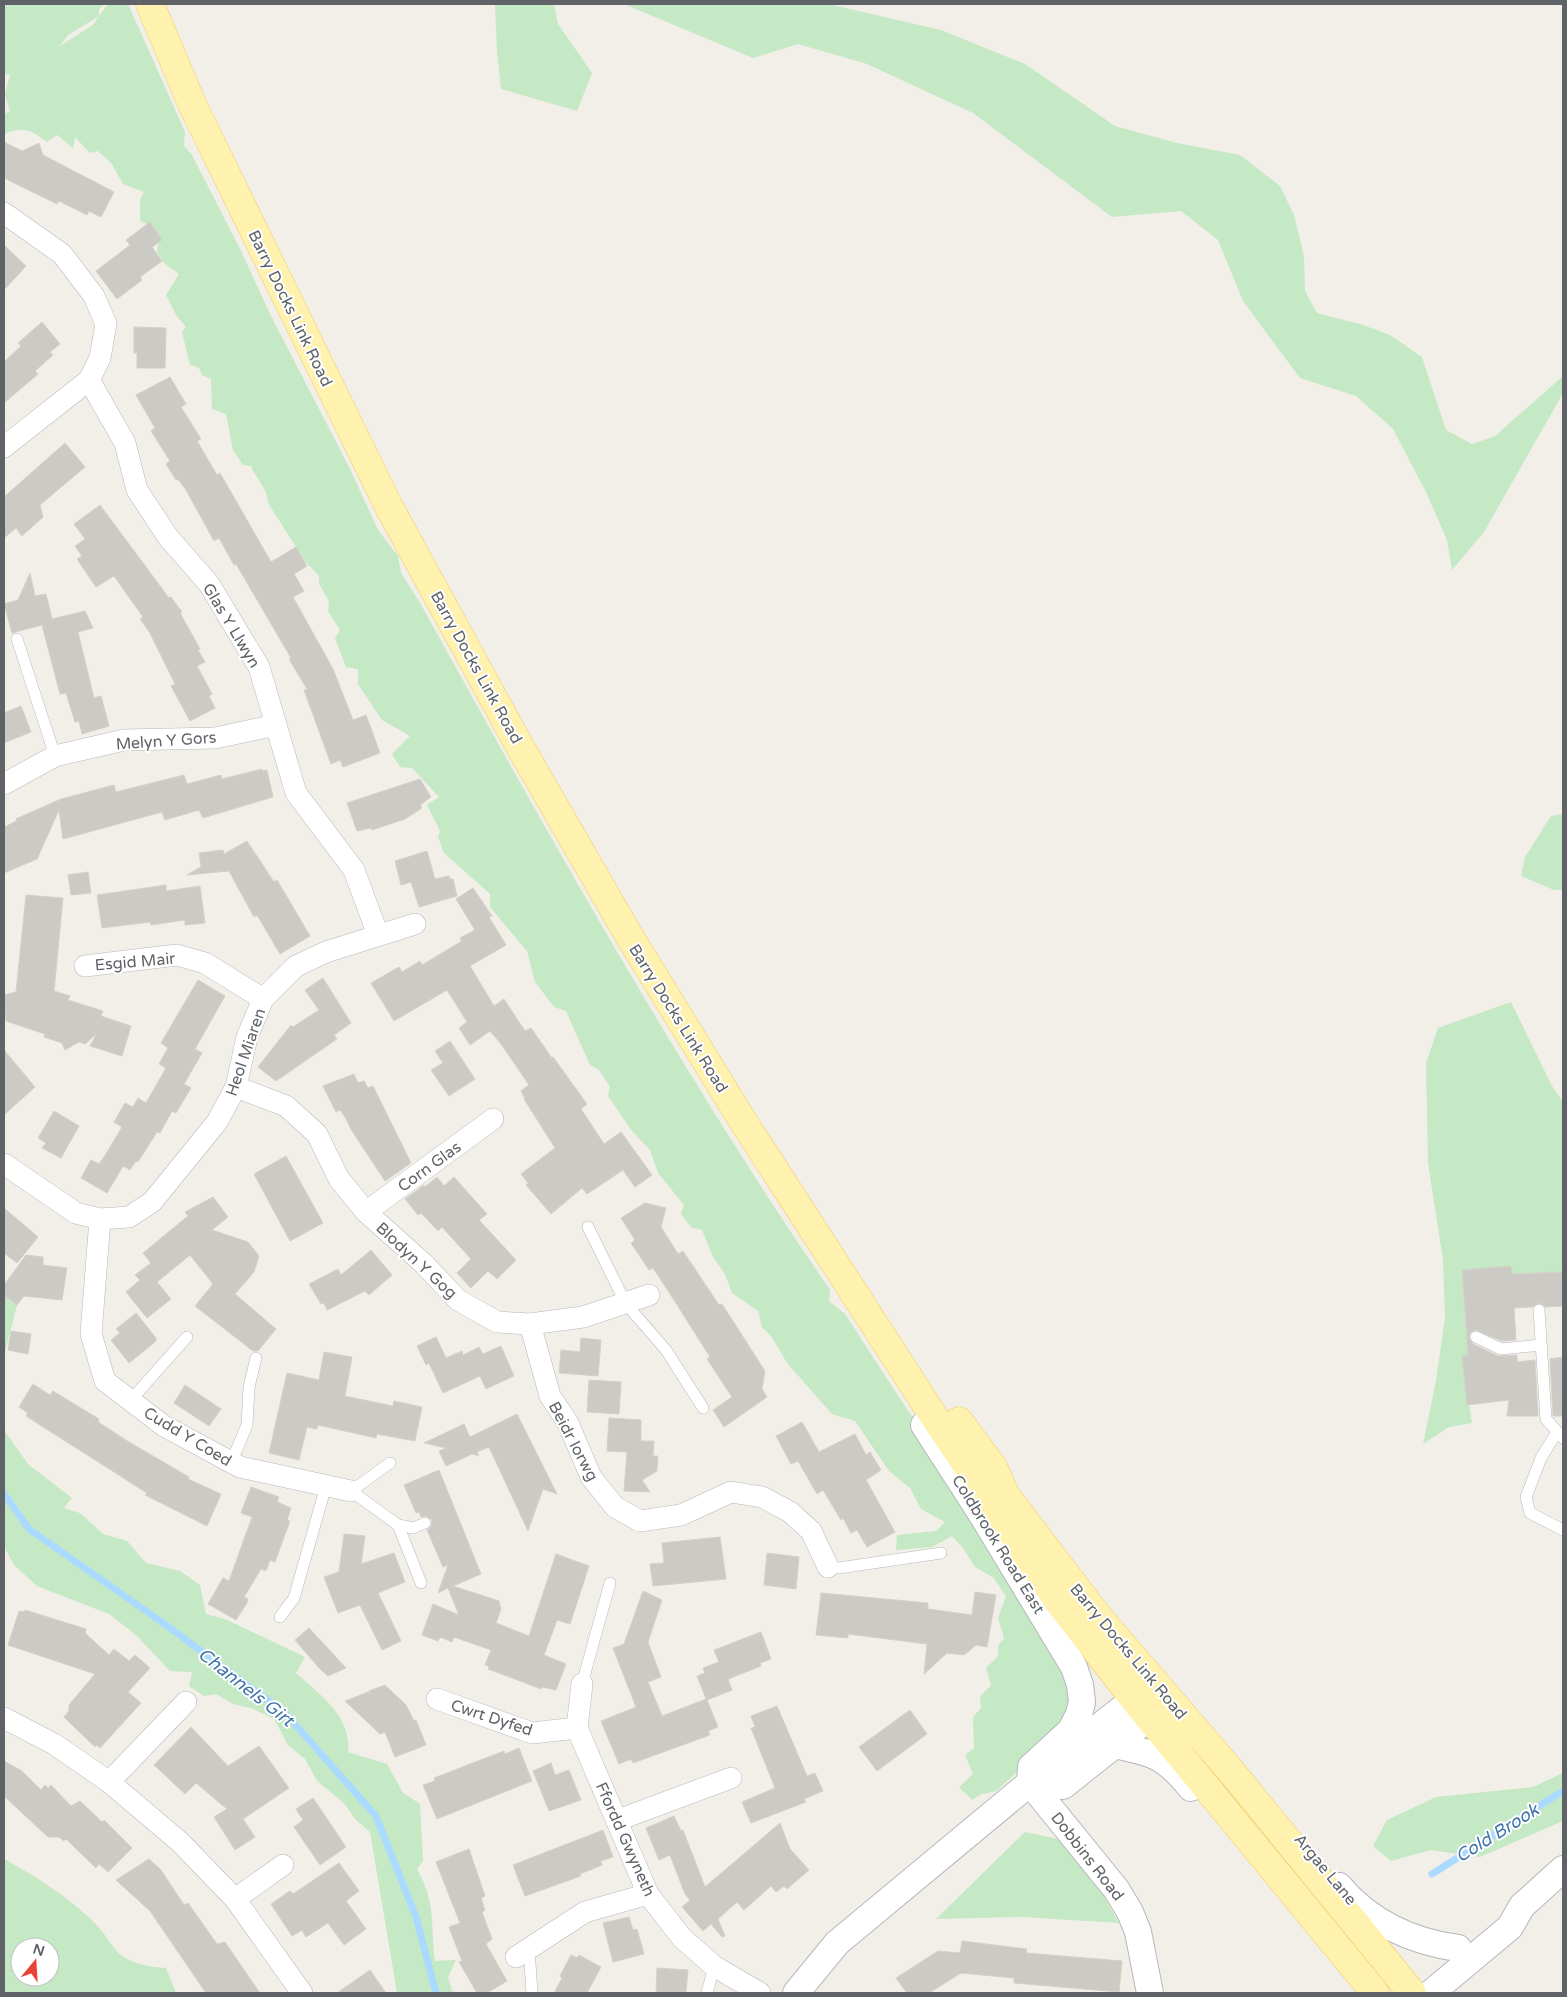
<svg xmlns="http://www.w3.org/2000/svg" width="1567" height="1997" viewBox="0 0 1567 1997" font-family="'Varela Round',sans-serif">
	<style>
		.green { fill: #c5e8c5; fill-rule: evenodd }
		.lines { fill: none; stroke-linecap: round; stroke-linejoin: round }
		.stream { stroke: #aadaff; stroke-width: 7 }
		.building { fill: #cccac5; stroke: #d6d1c6 }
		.service-casing { stroke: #b5b8bc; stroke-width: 12 }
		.minor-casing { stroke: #b5b8bc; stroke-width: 22 }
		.tertiary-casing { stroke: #b5b8bc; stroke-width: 28 }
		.primary-casing { stroke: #f2c960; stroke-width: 29 }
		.service { stroke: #fff; stroke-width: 11 }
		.minor { stroke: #fff; stroke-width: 21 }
		.tertiary { stroke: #fff; stroke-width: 26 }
		.primary { stroke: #fff2af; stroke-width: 28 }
		.labels { text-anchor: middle; stroke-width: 4; stroke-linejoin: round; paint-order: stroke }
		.street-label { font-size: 16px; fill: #5f6368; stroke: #fff }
		.water-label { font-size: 18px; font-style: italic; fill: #4174aa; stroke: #fff }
	</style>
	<rect width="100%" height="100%" fill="#f1efe8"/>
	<g class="green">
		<path d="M4 4H103L99 10V16L108 4H128L185 132 184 146 192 155 241 251 271 316 350 469 378 530 398 556 401 573 420 603C549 836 679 1070 830 1290L829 1301 845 1314 908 1411 928 1435 1054 1646 1073 1699 1052 1741 996 1791 982 1794 972 1800 959 1787 973 1774 965 1755 974 1748 973 1717 981 1708 980 1697 991 1685 986 1668 998 1656V1646L1004 1638 998 1618 1006 1597 994 1578 975 1567 963 1548 952 1536 932 1547 896 1550 897 1535 936 1531 945 1522 921 1509 910 1488 889 1471 855 1421 832 1414 787 1363 771 1336 762 1327 758 1311 732 1293 725 1274 713 1257 702 1230 692 1228 681 1214 684 1205 658 1173 650 1150 632 1131 608 1096 610 1087 599 1070 590 1065 566 1011 554 1007 535 982 527 951 490 907V894L444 853 438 837 440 831 427 805 439 797 412 768 400 767 392 754 410 736 382 720 358 684V669L346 667 335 638 340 630 328 611 329 601 319 584V576L305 561 268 503C268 489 256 479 251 466L243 465 233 450 226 414 212 409 211 379 202 375 199 368 190 365 182 332 186 327 176 315 166 295 179 274 164 263 157 252 159 239 154 227 140 221V200L144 192 123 184 112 164 98 151 90 153 75 137 73 148 57 135 47 142C31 130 24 126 4 134V114L10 111 5 95 10 74 4 75ZM99 16 94 24 60 46 68 35Z"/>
		<polygon points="495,4 554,4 558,24 592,73 577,111 501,89 497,52"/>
		<polygon points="624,4 828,4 941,30 1025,64 1115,126 1177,143 1240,155 1280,186 1294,215 1304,256 1305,291 1317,313 1363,325 1390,335 1422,357 1446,430 1472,444 1495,436 1563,376 1563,393 1484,532 1452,570 1447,540 1427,494 1393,429 1356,396 1300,378 1243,301 1218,240 1181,211 1112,217 973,113 867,64 798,44 753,58"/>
		<polygon points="1563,814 1563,890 1554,890 1521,876 1525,857 1551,816"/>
		<polygon points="1511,1002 1552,1086 1563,1102 1563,1272 1512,1274 1511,1266 1462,1270 1466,1333 1472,1355 1462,1356 1472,1423 1449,1427 1423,1444 1436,1381 1445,1317 1443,1260 1428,1163 1426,1063 1438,1028"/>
		<polygon points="4,1295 17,1305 4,1356"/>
		<path d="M4 1430 28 1464 72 1498 64 1508 80 1513 103 1534 127 1541 146 1563 180 1571 200 1585 206 1614 225 1619 305 1657 296 1673C319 1694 352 1716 348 1752L387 1764 403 1793 420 1804 423 1861 417 1869C437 1905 430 1924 435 1961L456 1960 448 1977 452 1991 459 1993H397L370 1832 355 1819 344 1803 317 1781 305 1759 288 1745 274 1719 251 1708 233 1704 216 1694 204 1696 189 1686 192 1672 170 1671 136 1635 109 1614 37 1586 15 1566 4 1547Z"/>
		<polygon points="1563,1773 1563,1821 1480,1857 1430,1850 1391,1861 1373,1846 1387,1820 1436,1797 1533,1787"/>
		<polygon points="1025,1832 1058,1839 1092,1875 1119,1923 1023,1917 936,1919"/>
		<path d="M4 1859C35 1876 77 1902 100 1929 108 1938 112 1948 122 1956 136 1965 151 1967 166 1968L176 1993H4ZM20 1947H50V1977H20Z"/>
	</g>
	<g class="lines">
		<g class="stream">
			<polyline points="4,1494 29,1529 166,1625 285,1713 376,1816 416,1917 436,1993"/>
			<polyline points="1432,1874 1563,1791"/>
		</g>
	</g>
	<g class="building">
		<polygon points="4,142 22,151 39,143 43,155 114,192 101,217 89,211 87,215 59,201 57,204 4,178"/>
		<polygon points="150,222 162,240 152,247 162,261 140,277 142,280 117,299 96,271 130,245 126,240"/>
		<polygon points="4,245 26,266 4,290"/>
		<polygon points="42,322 60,344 50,352 53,355 35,371 38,374 4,403 4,362 21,346 18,343"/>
		<polygon points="134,327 166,328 165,368 137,368 137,353 134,353"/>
		<polygon points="170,377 186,404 181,407 201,439 197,441 217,475 220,473 271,562 296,547 307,566 294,574 304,591 293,597 333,669 353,720 366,715 380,753 343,767 340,760 331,764 304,690 307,689 289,659 291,658 236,564 234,565 219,538 214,541 186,490 178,479 176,480 166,464 170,461 151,431 155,428 136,395"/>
		<polygon points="65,443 85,467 40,505 43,517 22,536 16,528 4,538 4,497"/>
		<polygon points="100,505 169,598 171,597 182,612 180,613 200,649 198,650 205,662 197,666 212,694 209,696 215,708 190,721 171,686 175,684 150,633 140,619 143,617 114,576 96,587 77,559 82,556 75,546 85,539 74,524"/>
		<polygon points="30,573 35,596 46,594 52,619 85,611 93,628 78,632 94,698 101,696 109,726 82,734 79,721 75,722 66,693 60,694 42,625 12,633 4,604 18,600"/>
		<polygon points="21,706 31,732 4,743 4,713"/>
		<polygon points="262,769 263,771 267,770 273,797 203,818 199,810 165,820 162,812 63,839 59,810 37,859 4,873 4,827 17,821 16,819 61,799 114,785 116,792 184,775 187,784 221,775 222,779"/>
		<polygon points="420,779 431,797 420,805 422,808 405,819 372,830 371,828 357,831 347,803"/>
		<polygon points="247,841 274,882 277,880 310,936 280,954 257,915 254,917 229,871 187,875 201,867 199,853 223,850 224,854"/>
		<polygon points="427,851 435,879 449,876 450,879 453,879 457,896 419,907 411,882 401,885 395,861"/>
		<polygon points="88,872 91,893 71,895 68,875"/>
		<polygon points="166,885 166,891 200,886 205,923 185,925 185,920 151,925 150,922 102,928 97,895"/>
		<polygon points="473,888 492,916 489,917 506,945 470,966 494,1006 504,999 525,1031 531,1028 552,1058 553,1057 587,1104 581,1109 604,1144 621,1132 652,1175 635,1187 623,1170 587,1194 582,1188 551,1214 526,1185 528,1183 521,1174 555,1148 524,1099 525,1098 521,1091 529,1085 501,1044 490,1031 470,1045 459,1028 467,1022 447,990 394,1021 371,983 399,967 402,972 420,961 422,965 462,941 460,938 475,930 456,899"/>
		<polygon points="26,895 63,898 54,991 70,996 68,1000 103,1011 101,1016 131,1026 122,1056 90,1046 97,1033 85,1044 79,1042 65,1050 62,1043 44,1037 45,1034 6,1021 4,995 16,992"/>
		<polygon points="323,978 351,1023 334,1035 337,1039 276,1081 258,1067 291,1025 293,1027 319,1010 305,990"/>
		<polygon points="198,980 225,996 195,1049 202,1053 184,1084 191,1088 176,1113 172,1111 160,1133 157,1132 138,1162 136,1161 130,1170 123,1166 107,1193 81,1178 91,1160 99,1164 104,1157 122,1127 114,1122 125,1103 133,1107 138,1098 146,1103 166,1068 159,1064 168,1048 161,1043"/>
		<polygon points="450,1041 475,1079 449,1096 431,1070 443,1063 435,1051"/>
		<polygon points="4,1050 35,1087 4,1115"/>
		<polygon points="354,1074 358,1083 364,1081 368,1088 373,1086 411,1163 385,1181 352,1131 345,1117 340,1110 336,1112 323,1086"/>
		<polygon points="54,1111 79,1126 61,1158 42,1148 46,1143 38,1138"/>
		<polygon points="286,1156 323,1223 290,1241 254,1174"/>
		<polygon points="437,1177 444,1186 454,1177 487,1214 479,1220 516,1260 497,1279 488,1271 471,1288 457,1273 471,1259 442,1227 438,1231 421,1213 418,1215 405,1199 424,1185 425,1187"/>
		<polygon points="213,1197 228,1217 212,1230 248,1242 259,1256 254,1272 235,1294 276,1329 258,1351 253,1351 195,1306 213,1284 190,1255 157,1282 171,1299 147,1318 126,1292 140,1280 135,1275 151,1263 143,1253 188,1216 185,1212"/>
		<polygon points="645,1203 666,1208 661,1227 678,1254 683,1251 719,1305 722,1304 765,1371 762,1389 767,1397 724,1427 713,1410 732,1397 707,1359 710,1357 674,1300 653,1268 649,1270 631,1243 635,1240 621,1218"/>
		<polygon points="4,1208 38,1237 17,1263 4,1253"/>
		<polygon points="371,1250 392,1275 369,1295 365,1291 327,1310 324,1303 321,1304 309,1284 338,1269 341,1275"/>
		<polygon points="26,1255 43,1257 43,1265 67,1268 62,1300 24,1296 17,1305 4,1295 4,1285"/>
		<polygon points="1511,1266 1512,1274 1563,1272 1563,1306 1546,1307 1539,1303 1532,1307 1514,1308 1516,1340 1502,1341 1476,1330 1470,1333 1469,1338 1473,1344 1498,1356 1517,1355 1517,1362 1535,1360 1538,1416 1507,1416 1509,1400 1467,1405 1462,1356 1468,1355 1462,1270"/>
		<polygon points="136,1313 156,1338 156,1341 129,1363 111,1340 120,1333 116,1329"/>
		<polygon points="11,1331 31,1334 28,1354 8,1350"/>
		<polygon points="436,1337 446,1358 462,1351 463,1355 479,1347 483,1354 501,1346 514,1376 486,1389 480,1376 443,1393 429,1363 426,1365 417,1346"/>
		<polygon points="581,1338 601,1340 598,1376 559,1373 561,1350 580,1352"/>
		<polygon points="324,1352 352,1357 345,1396 393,1406 394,1401 422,1407 415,1441 377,1434 376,1438 318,1425 317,1429 307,1427 299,1460 269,1453 287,1373 319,1380"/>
		<polygon points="1563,1357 1563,1416 1553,1416 1550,1359"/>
		<polygon points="589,1380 621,1382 619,1414 587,1412"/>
		<polygon points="33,1384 50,1395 53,1391 99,1419 98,1422 129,1442 189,1477 188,1479 221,1494 207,1526 145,1495 147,1493 26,1416 28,1413 19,1407"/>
		<polygon points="185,1385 221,1409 209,1426 174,1403"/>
		<polygon points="517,1414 557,1494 543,1489 528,1531 489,1447 477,1452 479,1456 472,1454 446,1466 439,1451 446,1448 424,1443 464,1424 470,1437"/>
		<polygon points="609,1418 641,1420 641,1441 654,1441 653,1456 658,1456 657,1471 642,1480 650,1492 624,1491 627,1452 607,1451"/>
		<polygon points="802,1422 819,1452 855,1434 866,1455 870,1452 881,1470 866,1480 895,1532 867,1547 857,1530 851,1533 843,1518 841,1520 823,1490 817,1494 798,1461 791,1464 776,1436"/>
		<polygon points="439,1470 481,1574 453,1586 499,1601 501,1609 496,1623 529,1636 556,1554 589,1566 570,1624 557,1620 544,1655 566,1664 556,1690 542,1687 541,1689 488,1669 489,1666 485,1665 491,1650 454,1637 452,1642 440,1637 438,1641 422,1635 433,1604 459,1615 448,1588 438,1593 448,1565 443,1567 427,1530 431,1527 432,1520 426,1516 421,1517 419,1512 416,1513 404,1485"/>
		<polygon points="251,1487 279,1497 277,1502 291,1508 287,1520 290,1521 275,1562 270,1560 266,1571 261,1569 244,1597 248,1599 247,1603 236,1620 208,1604 223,1578 229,1581 252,1517 241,1513"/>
		<polygon points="344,1534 365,1536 361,1564 394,1553 405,1582 378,1593 401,1641 382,1650 360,1605 338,1613 324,1577 339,1572"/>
		<polygon points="720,1537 726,1579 653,1586 650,1564 664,1563 662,1543"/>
		<polygon points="767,1553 799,1557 796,1589 764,1585"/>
		<polygon points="643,1591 662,1600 648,1642 661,1677 648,1682 662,1716 706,1699 697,1676 705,1673 703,1668 719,1662 714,1650 761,1632 771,1659 760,1663 761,1666 728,1679 732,1690 707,1700 718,1727 708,1731 710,1735 633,1763 631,1759 619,1764 601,1721 636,1707 613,1648 624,1644"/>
		<polygon points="975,1592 996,1595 987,1647 976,1645 964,1655 947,1653 924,1674 927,1644 848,1634 848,1638 816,1635 821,1593 928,1603 928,1609 972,1615"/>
		<polygon points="25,1610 86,1629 85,1633 109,1655 114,1649 129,1661 135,1655 150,1668 128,1692 141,1703 100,1748 97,1745 95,1747 64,1717 69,1711 69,1705 95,1674 8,1645 19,1611 24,1612"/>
		<polygon points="309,1628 346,1668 328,1676 320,1669 295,1640"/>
		<polygon points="385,1685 406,1705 414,1721 416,1720 426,1745 395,1757 385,1732 380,1734 345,1701 368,1692 371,1695 369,1691"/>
		<polygon points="777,1706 807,1776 815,1773 823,1791 804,1799 806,1802 751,1823 742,1802 775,1788 751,1728 755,1727 751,1716"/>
		<polygon points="910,1710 927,1734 877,1771 859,1747"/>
		<polygon points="191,1727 228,1766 259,1746 289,1788 243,1819 255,1837 235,1850 214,1817 227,1809 196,1783 185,1794 154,1765"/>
		<polygon points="519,1748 532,1781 437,1819 423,1785 435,1781 434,1778 504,1751 505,1754"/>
		<polygon points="4,1761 22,1771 41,1790 45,1785 48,1788 51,1785 71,1806 80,1801 102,1822 104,1820 132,1848 108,1872 99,1864 96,1868 66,1839 64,1841 59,1837 48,1837 4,1796"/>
		<polygon points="551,1763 555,1775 569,1770 581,1800 549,1811 533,1771"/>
		<polygon points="313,1798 346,1847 320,1865 294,1827 303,1820 296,1809"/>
		<polygon points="674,1816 681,1831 683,1830 705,1887 780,1823 790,1849 809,1870 787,1889 784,1886 776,1892 771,1886 744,1910 737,1902 718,1919 725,1936 722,1937 711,1924 703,1931 682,1907 690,1900 685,1894 670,1855 659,1860 646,1828"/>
		<polygon points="603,1830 613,1857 601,1861 602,1865 580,1874 581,1876 525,1896 513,1865"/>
		<polygon points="469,1849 485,1896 481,1898 485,1910 482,1912 492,1939 486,1944 507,1981 487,1993 477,1993 459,1962 462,1961 449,1927 460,1923 436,1862"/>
		<polygon points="149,1859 161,1870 184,1905 188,1903 217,1944 225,1942 260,1993 206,1993 150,1911 116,1880"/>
		<polygon points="339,1863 359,1891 346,1901 366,1929 344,1945 328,1923 306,1937 302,1930 292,1936 271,1904 290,1891 293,1894"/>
		<polygon points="629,1917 633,1930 637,1929 644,1954 613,1962 603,1923"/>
		<polygon points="962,1941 1027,1949 1026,1953 1122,1961 1119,1992 1014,1983 1014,1978 961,1973 929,1993 907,1993 896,1978 938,1951 960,1953"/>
		<polygon points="571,1955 577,1958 579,1955 601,1967 587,1993 554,1993 562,1978 560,1976"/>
		<polygon points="657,1968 688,1970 686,1993 656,1993"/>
		<polygon points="370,1970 386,1993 337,1993"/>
	</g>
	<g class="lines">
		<g class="service-casing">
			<g id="service">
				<polyline points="17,639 55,756"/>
				<polyline points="588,1227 626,1304 666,1350 703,1408"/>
				<polyline points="1539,1310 1546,1419 1563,1438"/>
				<polyline points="1476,1337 1501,1349 1541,1345"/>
				<polyline points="130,1401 187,1337"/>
				<polyline points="1557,1432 1541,1458 1526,1497 1530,1513 1563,1530"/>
				<polyline points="231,1463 247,1425 249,1387 256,1358"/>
				<polyline points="390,1463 351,1491 398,1525 413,1528 425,1523"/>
				<polyline points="398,1525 421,1583"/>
				<polyline points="828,1567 839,1568 941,1553"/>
				<polyline points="280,1617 294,1598 326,1486"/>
				<polyline points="582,1684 610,1583"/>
				<polyline points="529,1949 532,1993"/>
				<polyline points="707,1993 714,1966"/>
			</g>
		</g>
		<g class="minor-casing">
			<g id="minor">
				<polyline points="4,213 62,254 94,296 106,324 100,358 89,380 4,447"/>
				<polyline points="89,380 125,443 137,490 168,537 209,584 259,667 296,793 354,870 378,935"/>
				<polyline points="4,784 55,756 124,740 215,738 276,725"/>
				<polyline points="85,966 177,955 205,963 263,999"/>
				<polyline points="236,1087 286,1106 317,1134 339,1179 366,1212 424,1264 458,1300 497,1322 530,1324 583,1317 649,1295"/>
				<polyline points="4,1164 76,1213 100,1219 129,1217 152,1202 217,1122 236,1087 247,1037 263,999 296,966 326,952 415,924"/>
				<polyline points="366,1212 493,1119"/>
				<polyline points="100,1219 91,1334 105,1381 164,1426 240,1467 351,1491"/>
				<polyline points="530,1324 550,1396 568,1423 591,1477 615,1507 640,1521 681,1515 731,1492 762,1497 790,1512 811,1531 828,1567"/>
				<polyline points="437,1699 532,1733 577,1728"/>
				<polyline points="4,1718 54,1744 109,1782 180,1842 235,1899 302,1993"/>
				<polyline points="577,1728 648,1894 682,1938 714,1966 760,1993"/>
				<polyline points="577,1728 582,1684"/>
				<polyline points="109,1782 186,1702"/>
				<polyline points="618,1820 731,1778"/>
				<polyline points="235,1899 283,1865"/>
				<polyline points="516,1957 585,1912 648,1894"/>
			</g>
		</g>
		<g class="tertiary-casing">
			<g id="tertiary">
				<polyline points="924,1425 982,1515 1074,1667 1080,1685 1082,1702 1079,1714 1071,1730 1031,1767 1030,1783"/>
				<path d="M1114 1745C1154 1753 1165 1756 1191 1788"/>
				<polyline points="1030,1783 1116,1889 1130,1912 1138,1932 1150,1993"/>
				<polyline points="1030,1783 1063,1786 1166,1704"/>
				<path d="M1339 1886C1369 1922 1412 1942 1458 1948"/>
				<polyline points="796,1993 837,1943 1067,1752 1152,1685"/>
				<polyline points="1431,1993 1510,1927 1522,1906 1563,1869"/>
			</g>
		</g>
		<g class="primary-casing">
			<g id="primary">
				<polyline points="150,4 192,104 389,507 519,745 628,934 741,1118 931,1412 1058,1601 1134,1699 1375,1993"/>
				<polyline points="959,1421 993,1467 1006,1496 1100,1619 1230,1770 1412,1993"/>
			</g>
		</g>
		<use href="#service" class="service"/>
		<use href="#minor" class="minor"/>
		<use href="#tertiary" class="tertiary"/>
		<use href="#primary" class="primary"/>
	</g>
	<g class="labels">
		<g class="street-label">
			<text transform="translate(291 308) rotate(64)" y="6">Barry Docks Link Road</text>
			<text transform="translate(232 625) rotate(59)" y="6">Glas Y Llwyn</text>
			<text transform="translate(477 667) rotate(61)" y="6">Barry Docks Link Road</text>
			<text transform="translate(166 740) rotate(-4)" y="6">Melyn Y Gors</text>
			<text transform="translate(135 961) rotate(-5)" y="6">Esgid Mair</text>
			<text transform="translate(679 1018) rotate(58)" y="6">Barry Docks Link Road</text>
			<text transform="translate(245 1052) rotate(-71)" y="6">Heol Miaren</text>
			<text transform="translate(429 1166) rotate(-36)" y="6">Corn Glas</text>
			<text transform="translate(417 1260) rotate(43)" y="6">Blodyn Y Gog</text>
			<text transform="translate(188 1436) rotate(31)" y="6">Cudd Y Coed</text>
			<text transform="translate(574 1441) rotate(62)" y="6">Beidr Iorwg</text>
			<text transform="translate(999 1544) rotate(58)" y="6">Coldbrook Road East</text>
			<text transform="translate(1129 1651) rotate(50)" y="6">Barry Docks Link Road</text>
			<text transform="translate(492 1717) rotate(18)" y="6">Cwrt Dyfed</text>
			<text transform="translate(626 1839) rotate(66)" y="6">Ffordd Gwyneth</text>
			<text transform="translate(1088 1856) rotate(52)" y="6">Dobbins Road</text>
			<text transform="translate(1326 1869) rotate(50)" y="6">Argae Lane</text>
		</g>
		<g class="water-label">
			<text transform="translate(246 1687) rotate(38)" y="6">Channels Girt</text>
			<text transform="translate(1497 1833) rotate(-32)" y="6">Cold Brook</text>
		</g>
	</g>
	<rect width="1567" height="1997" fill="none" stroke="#5f6368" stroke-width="10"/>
	<g transform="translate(35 1962) rotate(18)"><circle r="24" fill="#ffffff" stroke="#bfc1c3"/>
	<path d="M0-4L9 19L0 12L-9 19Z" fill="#ea4335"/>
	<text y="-8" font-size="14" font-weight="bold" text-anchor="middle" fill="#5f6368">N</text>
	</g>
</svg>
